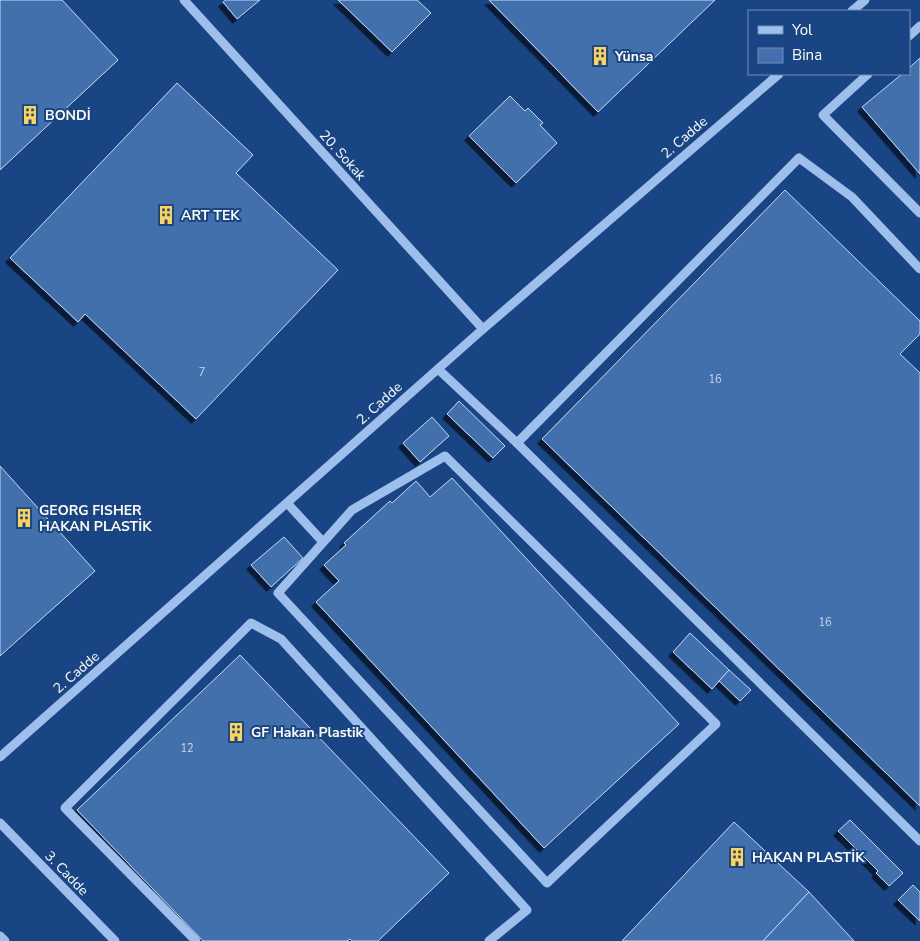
<svg xmlns="http://www.w3.org/2000/svg" width="920" height="941" viewBox="0 0 920 941" font-family="'Nunito Sans',sans-serif">
	<style>
		.building { fill: #426fad; stroke: #c3daf9; filter: url(#shadow) }
		.lines { fill: none; stroke-linecap: round; stroke-linejoin: round }
		.minor { stroke: #9ebfec; stroke-width: 9 }
		.labels { text-anchor: middle; stroke-width: 4; stroke-linejoin: round; paint-order: stroke }
		.number-label { font-size: 11px; fill: #d0dbea }
		.poi-label { font-size: 14px; font-weight: bold; fill: #fff; stroke: #194584; text-anchor: start }
		.street-label { font-size: 14px; fill: #fff; stroke: #194584 }
	</style>
	<defs>
		<filter id="shadow"><feDropShadow dx="-4.5" dy="4.5" stdDeviation="0" flood-color="#0009"/></filter>
	</defs>
	<rect width="100%" height="100%" fill="#194584"/>
	<g class="building">
		<polygon points="0,0 62,0 118,60 0,170"/>
		<polygon points="226,0 260,0 237,19 223,2"/>
		<polygon points="338,0 417,0 431,13 392,52"/>
		<polygon points="489,0 715,0 598,112"/>
		<polygon points="920,58 920,174 862,107 902,74 909,74 909,68"/>
		<polygon points="177,83 253,155 236,173 338,270 196,419 85,314 78,322 10,258"/>
		<polygon points="510,96 525,111 528,108 543,123 540,125 557,143 516,183 469,136"/>
		<polygon points="785,190 920,321 920,334 900,354 920,373 920,806 542,439"/>
		<polygon points="459,401 505,446 493,458 447,414"/>
		<polygon points="432,417 449,436 420,462 403,443"/>
		<polygon points="0,466 95,571 0,656"/>
		<polygon points="452,478 679,724 544,848 316,602 339,581 324,565 346,545 344,543 390,501 392,503 416,481 430,497"/>
		<polygon points="284,537 303,558 271,587 251,565"/>
		<polygon points="690,633 729,670 712,689 673,652"/>
		<polygon points="240,655 449,873 378,941 352,941 350,939 347,941 203,941 77,810"/>
		<polygon points="729,670 751,690 740,701 719,681"/>
		<polygon points="850,820 903,873 889,886 876,873 878,871 838,831"/>
		<polygon points="734,822 809,892 763,941 622,941"/>
		<polygon points="913,885 920,892 920,921 898,900"/>
		<polygon points="809,892 854,941 763,941"/>
	</g>
	<g class="lines">
		<g class="minor">
			<polyline points="184,0 483,329"/>
			<polyline points="852,11 865,0"/>
			<polyline points="909,36 920,26"/>
			<polyline points="868,74 823,115 920,213"/>
			<polyline points="438,369 517,443 920,841"/>
			<polyline points="517,443 799,158 852,197 920,269"/>
			<polygon points="445,456 716,724 547,883 278,593 352,510"/>
			<polyline points="287,503 323,542"/>
			<polyline points="0,757 483,329 779,74"/>
			<polyline points="0,823 115,941"/>
			<polyline points="0,936 5,941"/>
			<polyline points="196,941 65,808 251,623 281,639 527,910 489,941"/>
		</g>
	</g>
	<defs>
		<g id="building-bare" transform="scale(1.5)"><path d="M-4-6H4V6H1V3H-1V6H-4ZM-2.5-4.3h1.7v1.8h-1.7ZM.8-4.3h1.7v1.8H.8ZM-2.5-1h1.7V.8h-1.7ZM.8-1h1.7V.8H.8Z" fill="#ffd359" stroke="#194584" stroke-width="2.5" paint-order="stroke"/></g>
	</defs>
	<g fill-rule="evenodd">
		<use href="#building-bare" x="600" y="56"/>
		<use href="#building-bare" x="30" y="115"/>
		<use href="#building-bare" x="166" y="215"/>
		<use href="#building-bare" x="24" y="518"/>
		<use href="#building-bare" x="236" y="732"/>
		<use href="#building-bare" x="737" y="857"/>
	</g>
	<g class="labels">
		<g class="number-label">
			<text x="202" y="376">7</text>
			<text x="715" y="383">16</text>
			<text x="825" y="626">16</text>
			<text x="187" y="752">12</text>
		</g>
		<g class="poi-label">
			<text x="615" y="61">Yünsa</text>
			<text x="45" y="120">BONDİ</text>
			<text x="181" y="220">ART TEK</text>
			<text x="39" y="515">GEORG FISHER<tspan x="39" dy="16">HAKAN PLASTİK</tspan></text>
			<text x="251" y="737">GF Hakan Plastik</text>
			<text x="752" y="862">HAKAN PLASTİK</text>
		</g>
		<g class="street-label">
			<text transform="translate(684 137) rotate(-41)" y="5">2. Cadde</text>
			<text transform="translate(343 155) rotate(48)" y="5">20. Sokak</text>
			<text transform="translate(379 403) rotate(-42)" y="5">2. Cadde</text>
			<text transform="translate(76 672) rotate(-41)" y="5">2. Cadde</text>
			<text transform="translate(67 873) rotate(46)" y="5">3. Cadde</text>
		</g>
	</g>
	<rect x="748" y="10" width="162" height="65" fill="#194584" stroke="#758fb5"/>
	<rect x="758" y="26" width="25" height="8" fill="#9ebfec" stroke="#758fb5"/>
	<text x="792" y="35" font-size="15" fill="#ffffff">Yol</text>
	<rect x="758" y="48" width="25" height="15" fill="#426fad" stroke="#758fb5"/>
	<text x="792" y="60" font-size="15" fill="#ffffff">Bina</text>
</svg>
